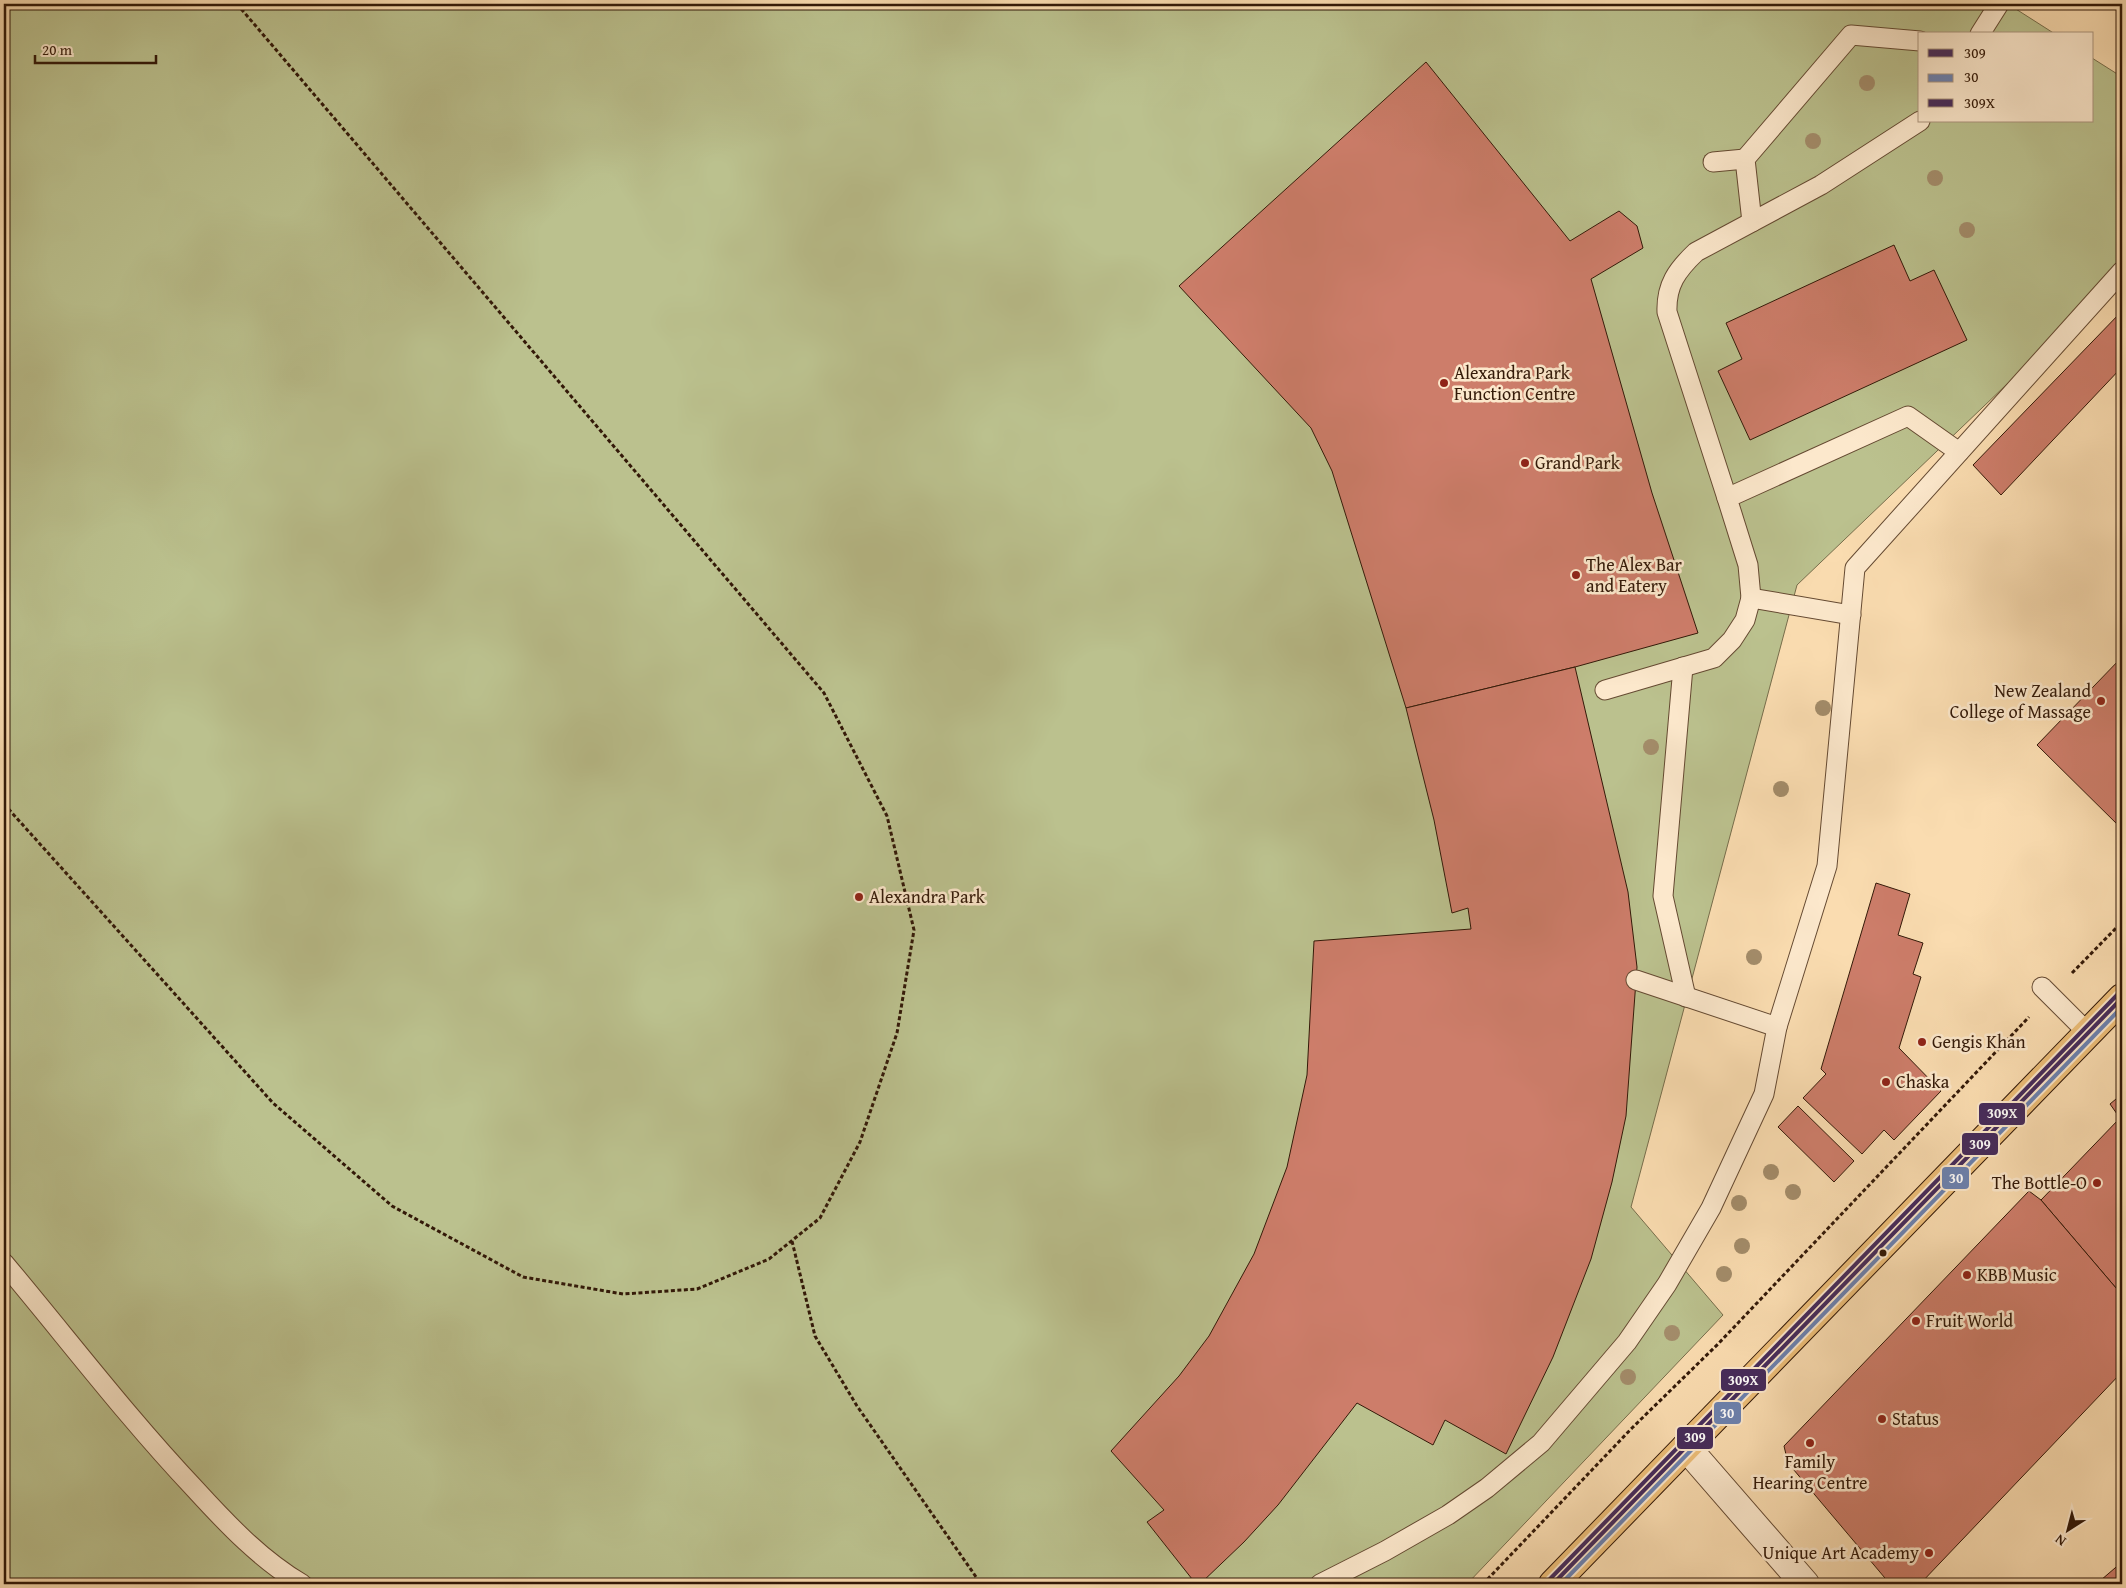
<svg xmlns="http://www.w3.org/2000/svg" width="2126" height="1588" viewBox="0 0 2126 1588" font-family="'Gentium Book Plus',serif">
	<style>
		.green { fill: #bbc18e; stroke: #776d4b }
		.building { fill: #cd7d6a; stroke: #331908 }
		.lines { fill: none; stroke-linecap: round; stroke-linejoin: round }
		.service-casing { stroke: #654a32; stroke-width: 21 }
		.minor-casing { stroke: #654a32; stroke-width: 30 }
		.primary-casing { stroke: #331908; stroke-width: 30 }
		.path { stroke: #331908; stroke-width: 3; stroke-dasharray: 4 2.5; stroke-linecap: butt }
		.service { stroke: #fce8cc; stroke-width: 19 }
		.minor { stroke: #fce8cc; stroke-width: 28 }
		.primary { stroke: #edbe78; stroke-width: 28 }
		.bus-1-casing { stroke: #fce8cc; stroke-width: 8 }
		.bus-2-casing { stroke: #fce8cc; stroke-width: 8 }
		.bus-3-casing { stroke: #fce8cc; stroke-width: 8 }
		.bus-1 { stroke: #462c5c; stroke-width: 4 }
		.bus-2 { stroke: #6c82b0; stroke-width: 4 }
		.bus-3 { stroke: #462c5c; stroke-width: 4 }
		.tree { fill: #a38c6a }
		.poi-dot { fill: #8f2418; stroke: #fce8cc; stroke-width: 2 }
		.bus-dot { fill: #331908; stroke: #fce8cc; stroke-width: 2 }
		.labels { text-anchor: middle; stroke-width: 5; stroke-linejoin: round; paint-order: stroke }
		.poi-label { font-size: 18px; fill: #331908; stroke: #fce8cc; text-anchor: start }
		.line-badge { stroke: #fce8cc; stroke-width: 2 }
		.badge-label { font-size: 14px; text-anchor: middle; font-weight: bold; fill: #fff }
	</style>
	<rect width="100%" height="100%" fill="#fadcb0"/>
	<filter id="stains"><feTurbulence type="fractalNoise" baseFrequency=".004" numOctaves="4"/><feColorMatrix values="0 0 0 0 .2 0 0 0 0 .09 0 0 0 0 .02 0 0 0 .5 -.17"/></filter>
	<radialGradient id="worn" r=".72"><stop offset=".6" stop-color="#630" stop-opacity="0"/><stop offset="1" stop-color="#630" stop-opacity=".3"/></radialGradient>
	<polygon class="green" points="4,4 2008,4 2055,34 1920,34 1920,121 2092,121 2092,58 2122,77 2122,274 1797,585 1631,1207 1723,1315 1467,1584 4,1584"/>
	<g class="building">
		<polygon points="1426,62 1570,241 1619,211 1637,226 1643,248 1591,279 1652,493 1698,633 1575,667 1406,708 1332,471 1311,428 1179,286"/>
		<polygon points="1894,245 1910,281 1934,270 1967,340 1750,440 1718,371 1742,359 1726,323"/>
		<polygon points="2122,311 2122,367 2001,495 1973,465"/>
		<polygon points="2122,657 2122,829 2037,745"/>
		<polygon points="1575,667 1628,892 1637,967 1626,1116 1612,1182 1591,1259 1553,1357 1506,1454 1445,1420 1433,1445 1357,1403 1278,1505 1244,1542 1200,1584 1196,1584 1147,1522 1164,1510 1111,1451 1179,1376 1209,1336 1254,1254 1287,1167 1307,1075 1314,941 1471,929 1468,908 1452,913 1434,820 1406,708"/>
		<polygon points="1876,883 1910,894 1898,935 1923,943 1913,974 1921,977 1899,1048 1941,1091 1894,1140 1884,1130 1862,1154 1803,1098 1826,1074 1821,1069"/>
		<polygon points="2122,1094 2122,1121 2110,1104"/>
		<polygon points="1798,1106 1854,1161 1834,1182 1778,1127"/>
		<polygon points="2120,1118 2122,1121 2122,1295 2041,1200"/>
		<polygon points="2029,1191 2041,1200 2122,1295 2122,1372 1920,1584 1890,1584 1788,1463 1784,1446"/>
		<polygon points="2122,1562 2122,1584 2105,1584 2101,1580"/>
	</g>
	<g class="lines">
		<g class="service-casing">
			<g id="service">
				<polyline points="1980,34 1999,4"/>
				<polyline points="1713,162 1745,159"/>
				<polyline points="1752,222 1745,159 1851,35 1920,41"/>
				<path d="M1727 498 1667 312C1666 285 1677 270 1696 252L1821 185 1920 121"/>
				<polyline points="1751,598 1748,565 1727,498 1908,416 1959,452"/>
				<polyline points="1683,667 1663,896 1686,997"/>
				<polyline points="1605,690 1714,658 1732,640 1745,620 1751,598 1851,615"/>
				<polyline points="2042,987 2088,1033"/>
				<polyline points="1777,1027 1827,866 1855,568 2122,271"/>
				<path d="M4 1263C67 1338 127 1417 195 1489 227 1524 261 1560 302 1584"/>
				<polyline points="1320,1584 1385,1551 1448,1515 1487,1488 1541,1443 1627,1342 1667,1284 1711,1208 1764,1094 1777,1027 1636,980"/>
			</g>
		</g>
		<g class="minor-casing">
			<polyline id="minor" points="1686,1447 1805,1584"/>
		</g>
		<g class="primary-casing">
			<polyline id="primary" points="1553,1584 2122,998"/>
		</g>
		<g class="path">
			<polyline points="4,804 273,1103 392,1206 523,1277 623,1294 697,1289 769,1259 820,1218 860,1142 897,1033 914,930 887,816 824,693 237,4"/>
			<polyline points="2072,973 2122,922"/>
			<polyline points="792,1241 815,1336 857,1406 981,1584"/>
			<polyline points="1483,1584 1632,1428 1718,1344 2029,1017"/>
		</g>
		<use href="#service" class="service"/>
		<use href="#minor" class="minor"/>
		<use href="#primary" class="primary"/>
		<g class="bus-1-casing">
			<polyline id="bus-1" points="1553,1584 2122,998"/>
		</g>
		<g class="bus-2-casing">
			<polyline id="bus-2" points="1561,1584 2122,1007"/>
		</g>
		<g class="bus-3-casing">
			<polyline id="bus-3" points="1549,1580 2118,994"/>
		</g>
		<use href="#bus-1" class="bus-1"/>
		<use href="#bus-2" class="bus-2"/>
		<use href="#bus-3" class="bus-3"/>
	</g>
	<g class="tree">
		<circle cx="1867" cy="83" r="8"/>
		<circle cx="1813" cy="141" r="8"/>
		<circle cx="1935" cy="178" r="8"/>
		<circle cx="1967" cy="230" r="8"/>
		<circle cx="1823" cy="708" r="8"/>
		<circle cx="1651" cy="747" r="8"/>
		<circle cx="1781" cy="789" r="8"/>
		<circle cx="1754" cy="957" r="8"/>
		<circle cx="1771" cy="1172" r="8"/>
		<circle cx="1793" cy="1192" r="8"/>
		<circle cx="1739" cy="1203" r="8"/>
		<circle cx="1742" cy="1246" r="8"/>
		<circle cx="1724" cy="1274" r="8"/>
		<circle cx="1672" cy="1333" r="8"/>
		<circle cx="1628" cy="1377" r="8"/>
	</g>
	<g class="poi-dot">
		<circle cx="1444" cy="383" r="5"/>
		<circle cx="1525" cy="463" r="5"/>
		<circle cx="1576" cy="575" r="5"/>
		<circle cx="2101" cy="701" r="5"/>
		<circle cx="859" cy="897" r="5"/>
		<circle cx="1922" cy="1042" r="5"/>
		<circle cx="1886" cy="1082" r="5"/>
		<circle cx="2097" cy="1183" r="5"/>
		<circle cx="1967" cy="1275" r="5"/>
		<circle cx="1916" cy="1321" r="5"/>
		<circle cx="1882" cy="1419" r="5"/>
		<circle cx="1810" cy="1443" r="5"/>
		<circle cx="1929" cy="1553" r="5"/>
	</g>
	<circle class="bus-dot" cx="1883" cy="1253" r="4.5"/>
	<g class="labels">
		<g class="poi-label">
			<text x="1454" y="379">Alexandra Park<tspan x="1454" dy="21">Function Centre</tspan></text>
			<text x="1535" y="469">Grand Park</text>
			<text x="1586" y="571">The Alex Bar<tspan x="1586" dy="21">and Eatery</tspan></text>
			<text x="2091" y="697" text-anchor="end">New Zealand<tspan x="2091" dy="21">College of Massage</tspan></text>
			<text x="869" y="903">Alexandra Park</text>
			<text x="1932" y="1048">Gengis Khan</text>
			<text x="1896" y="1088">Chaska</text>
			<text x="2087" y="1189" text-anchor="end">The Bottle-O</text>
			<text x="1977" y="1281">KBB Music</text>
			<text x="1926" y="1327">Fruit World</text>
			<text x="1892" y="1425">Status</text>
			<text x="1810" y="1468" text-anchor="middle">Family<tspan x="1810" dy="21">Hearing Centre</tspan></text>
			<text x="1919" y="1559" text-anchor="end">Unique Art Academy</text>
		</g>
	</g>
	<g class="line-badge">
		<rect x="1978" y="1102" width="48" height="24" rx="5" fill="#462c5c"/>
		<rect x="1961" y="1132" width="38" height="24" rx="5" fill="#462c5c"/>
		<rect x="1941" y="1166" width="29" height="24" rx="5" fill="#6c82b0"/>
		<rect x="1720" y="1368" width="47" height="24" rx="5" fill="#462c5c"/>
		<rect x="1713" y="1401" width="29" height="24" rx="5" fill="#6c82b0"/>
		<rect x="1676" y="1426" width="38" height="24" rx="5" fill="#462c5c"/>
	</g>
	<g class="badge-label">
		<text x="2002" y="1118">309X</text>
		<text x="1980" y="1149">309</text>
		<text x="1956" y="1183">30</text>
		<text x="1743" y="1385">309X</text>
		<text x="1727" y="1418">30</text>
		<text x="1695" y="1442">309</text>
	</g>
	<rect width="2126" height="1588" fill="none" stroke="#fadcb0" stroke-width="20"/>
	<rect x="5" y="5" width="2116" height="1578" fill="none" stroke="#331908" stroke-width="2.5"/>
	<rect x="10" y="10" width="2106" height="1568" fill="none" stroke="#331908"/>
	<rect x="1918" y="32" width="175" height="90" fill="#fce8cc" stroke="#ac957e"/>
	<rect x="1928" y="49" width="25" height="8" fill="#462c5c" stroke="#ac957e"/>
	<text x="1964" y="58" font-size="15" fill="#331908">309</text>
	<rect x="1928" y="74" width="25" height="8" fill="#6c82b0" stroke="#ac957e"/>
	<text x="1964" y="82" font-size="15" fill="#331908">30</text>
	<rect x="1928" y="99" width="25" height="8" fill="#462c5c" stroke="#ac957e"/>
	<text x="1964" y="108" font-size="15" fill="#331908">309X</text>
	<g transform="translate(2068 1530) rotate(216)" stroke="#fce8cc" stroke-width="4" paint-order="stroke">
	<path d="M0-4L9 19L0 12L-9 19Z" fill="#331908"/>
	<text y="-8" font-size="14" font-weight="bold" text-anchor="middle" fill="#331908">N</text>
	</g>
	<path d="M35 55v8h121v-8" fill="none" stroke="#331908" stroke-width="2.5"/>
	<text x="42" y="55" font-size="15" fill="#331908" stroke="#fce8cc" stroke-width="4" paint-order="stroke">20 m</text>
	<rect width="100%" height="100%" filter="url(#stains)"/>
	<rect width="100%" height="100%" fill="url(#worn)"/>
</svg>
